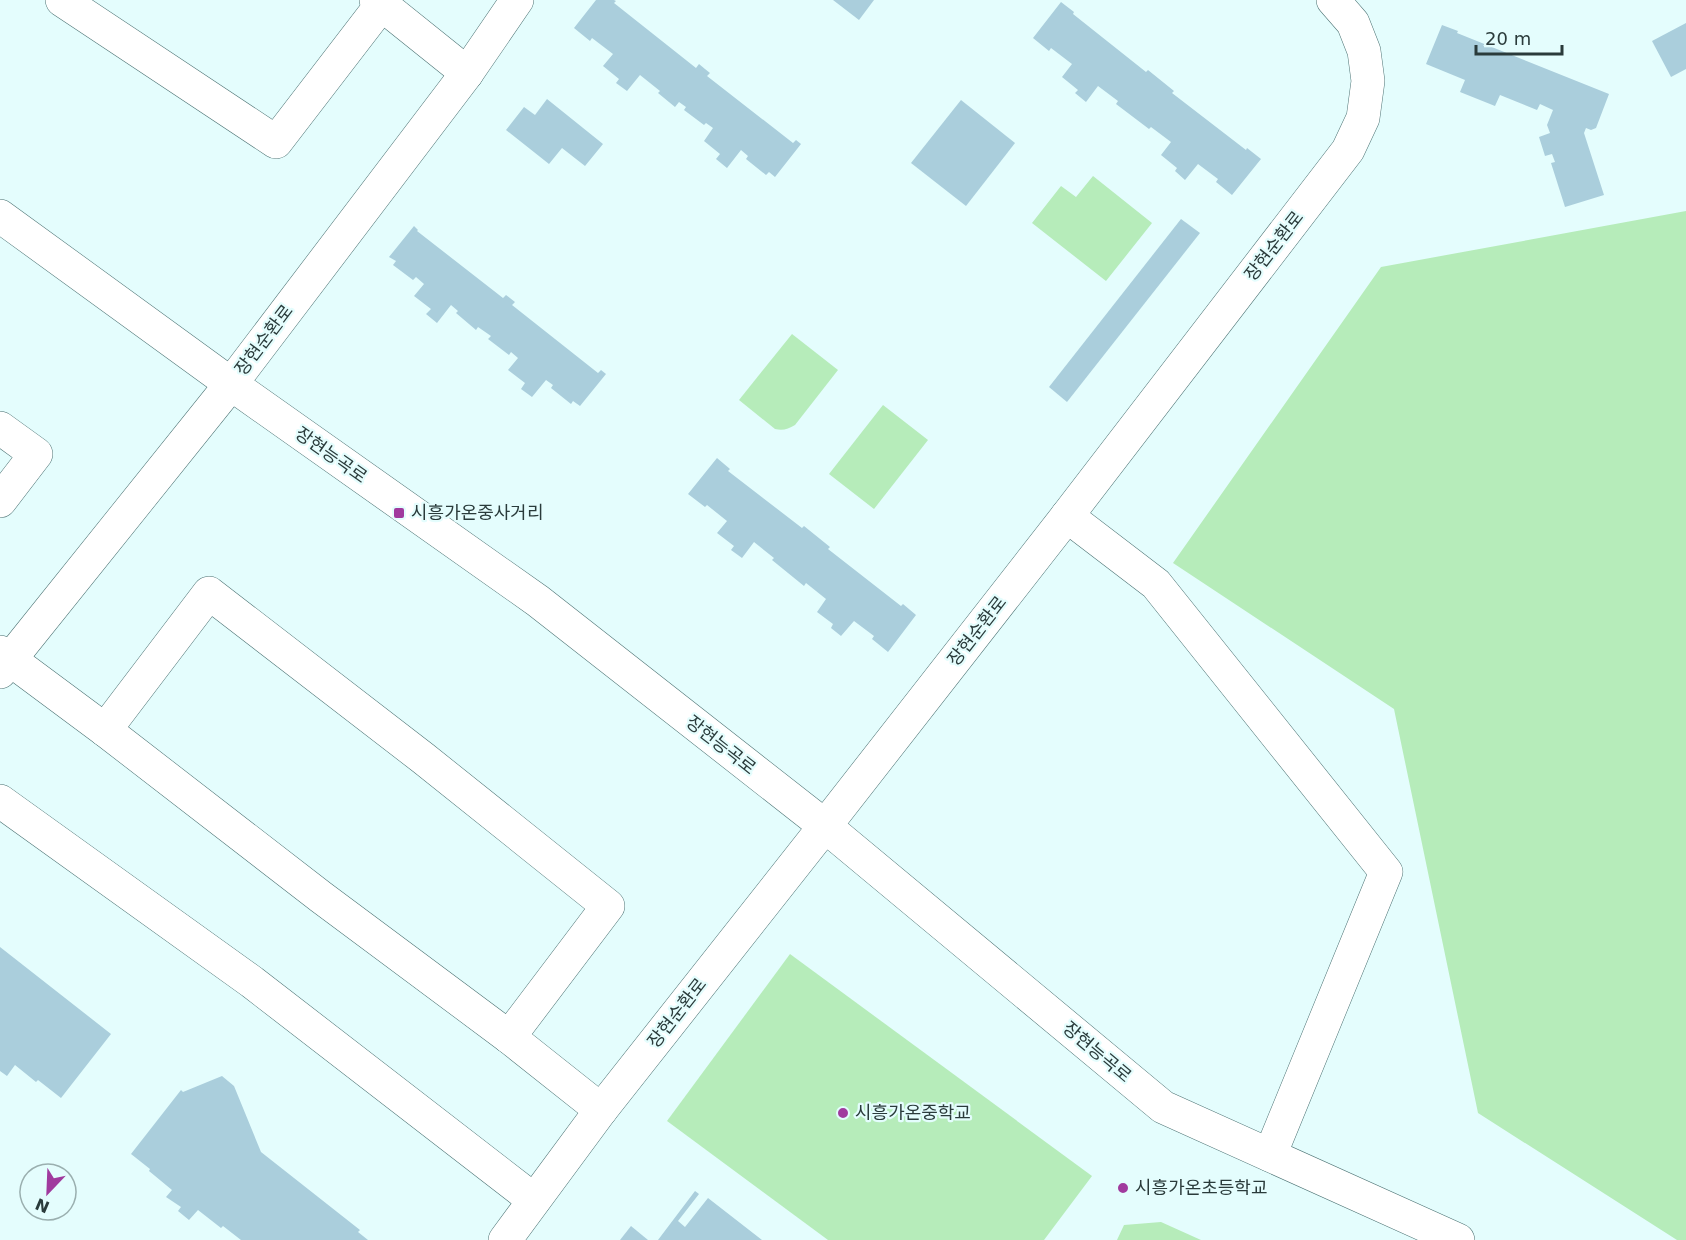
<svg xmlns="http://www.w3.org/2000/svg" width="1686" height="1240" viewBox="0 0 1686 1240" font-family="'DejaVu Sans','Noto Sans KR',sans-serif">
	<style>
		.green { fill: #b6ecba }
		.building { fill: #aacedc }
		.lines { fill: none; stroke-linecap: round; stroke-linejoin: round }
		.street-casing { stroke: #4d7374; stroke-width: 34 }
		.secondary-casing { stroke: #4d7374; stroke-width: 34 }
		.street { stroke: #fff; stroke-width: 33 }
		.secondary { stroke: #fff; stroke-width: 33 }
		.poi-dot { fill: #a03a9e; stroke: #e4fdfd; stroke-width: 2 }
		.labels { text-anchor: middle; stroke-width: 4.5; stroke-linejoin: round; paint-order: stroke }
		.street-label { font-size: 18px; fill: #2a3b3b; stroke: #e4fdfd }
		.poi-label { font-size: 18px; fill: #2a3b3b; stroke: #e4fdfd; text-anchor: start }
	</style>
	<rect width="100%" height="100%" fill="#e4fdfd"/>
	<g class="green">
		<polygon points="1093,176 1152,223 1106,281 1032,223 1061,186 1076,197"/>
		<polygon points="1686,211 1686,1240 1677,1240 1478,1113 1394,709 1173,563 1381,267"/>
		<path d="M792 334 838 370 795 425C788 429 783 431 775 429L739 400Z"/>
		<polygon points="883,405 928,440 874,509 829,474"/>
		<polygon points="790,954 1092,1176 1044,1240 828,1240 667,1121"/>
		<polygon points="1161,1222 1201,1240 1117,1240 1124,1225"/>
	</g>
	<g class="building">
		<polygon points="596,0 614,0 616,1 614,3 696,68 699,64 705,69 710,73 707,76 793,143 796,140 801,144 775,177 769,172 766,175 746,159 748,156 741,150 727,168 716,159 720,154 704,141 713,128 706,123 704,125 684,110 686,107 679,102 675,107 658,93 660,91 640,75 627,91 616,83 619,79 603,66 613,54 592,38 590,41 574,28"/>
		<polygon points="833,0 874,0 859,20"/>
		<polygon points="1061,2 1074,12 1073,14 1146,72 1148,70 1174,91 1172,93 1246,150 1247,148 1261,159 1232,195 1216,182 1218,179 1198,164 1185,180 1175,171 1177,168 1161,155 1171,142 1151,127 1149,129 1116,104 1118,101 1098,86 1086,102 1075,93 1078,90 1062,77 1072,64 1051,48 1049,51 1033,38"/>
		<polygon points="1686,23 1686,69 1671,77 1652,41"/>
		<polygon points="1442,25 1458,31 1457,33 1609,94 1596,128 1591,130 1586,128 1584,133 1604,195 1565,207 1551,163 1555,162 1552,154 1545,156 1539,137 1550,133 1547,125 1553,110 1540,104 1537,110 1500,95 1495,106 1460,92 1465,80 1426,64"/>
		<polygon points="547,99 603,144 585,166 562,148 549,164 506,130 524,107 535,115"/>
		<polygon points="961,100 1015,143 966,206 911,163"/>
		<polygon points="1181,219 1200,233 1067,402 1049,387"/>
		<polygon points="414,226 418,230 417,231 503,298 506,295 515,302 512,305 598,373 601,370 606,374 580,406 573,401 571,404 551,388 553,385 546,380 532,397 521,389 525,383 508,370 518,358 511,352 509,355 488,339 491,336 478,327 476,330 456,313 458,311 451,305 437,323 426,314 431,309 414,296 424,284 416,277 413,280 393,265 396,261 389,257"/>
		<polygon points="717,458 730,469 728,471 802,528 804,526 830,547 828,549 901,606 903,604 916,615 888,652 872,639 874,636 854,621 841,636 831,628 833,624 817,612 826,599 806,583 804,586 772,560 774,558 754,542 742,558 731,550 734,546 717,533 727,521 707,505 705,507 688,494"/>
		<polygon points="0,947 111,1034 61,1098 38,1080 36,1082 15,1065 7,1076 0,1071"/>
		<polygon points="222,1076 234,1086 261,1152 360,1230 358,1232 368,1240 241,1240 223,1226 221,1228 198,1210 189,1220 178,1211 181,1207 166,1197 172,1190 149,1171 150,1169 131,1154 181,1090 183,1092"/>
		<polygon points="695,1191 699,1194 678,1221 685,1227 708,1198 762,1240 658,1240"/>
		<polygon points="631,1226 648,1240 620,1240"/>
	</g>
	<g class="lines">
		<g class="street-casing">
			<g id="street">
				<polyline points="62,0 276,142 382,4"/>
				<polyline points="376,0 467,73"/>
				<polyline points="0,428 36,454 0,501"/>
				<polyline points="1067,516 1156,584 1386,872 1270,1155"/>
				<polyline points="0,652 105,730 321,897 509,1037 601,1110"/>
				<polyline points="0,672 231,384 467,73 517,0"/>
				<polyline points="105,730 209,593 423,758 608,906 509,1037"/>
				<polyline points="0,801 252,982 534,1200"/>
				<polyline points="505,1240 601,1110 825,826 1067,516 1348,150 1363,118 1368,81 1364,51 1353,23 1333,0"/>
			</g>
		</g>
		<g class="secondary-casing">
			<polyline id="secondary" points="0,216 231,384 538,601 825,826 1163,1107 1458,1240"/>
		</g>
		<use href="#street" class="street"/>
		<use href="#secondary" class="secondary"/>
	</g>
	<g class="poi-dot">
		<rect x="393" y="507" width="12" height="12" rx="3"/>
		<circle cx="843" cy="1113" r="6"/>
		<circle cx="1123" cy="1188" r="6"/>
	</g>
	<g class="labels">
		<g class="street-label">
			<text transform="translate(1274 246) rotate(-52)" y="6">장현순환로</text>
			<text transform="translate(264 340) rotate(-53)" y="6">장현순환로</text>
			<text transform="translate(331 455) rotate(35)" y="6">장현능곡로</text>
			<text transform="translate(977 631) rotate(-52)" y="6">장현순환로</text>
			<text transform="translate(721 745) rotate(38)" y="6">장현능곡로</text>
			<text transform="translate(677 1013) rotate(-52)" y="6">장현순환로</text>
			<text transform="translate(1097 1052) rotate(40)" y="6">장현능곡로</text>
		</g>
		<g class="poi-label">
			<text x="411" y="519">시흥가온중사거리</text>
			<text x="855" y="1119">시흥가온중학교</text>
			<text x="1135" y="1194">시흥가온초등학교</text>
		</g>
	</g>
	<g transform="translate(48 1192) rotate(203)"><circle r="28" fill="#e4fdfd" stroke="#9aafaf" stroke-width="1.5"/>
	<path d="M0-4.5L10 22L0 15L-10 22Z" fill="#a03a9e"/>
	<text y="-9" font-size="16" font-weight="bold" text-anchor="middle" fill="#2a3b3b">N</text>
	</g>
	<path d="M1476 45v9h86v-9" fill="none" stroke="#2a3b3b" stroke-width="3"/>
	<text x="1485" y="45" font-size="18" fill="#2a3b3b" stroke="#e4fdfd" stroke-width="4.5" paint-order="stroke">20 m</text>
</svg>
